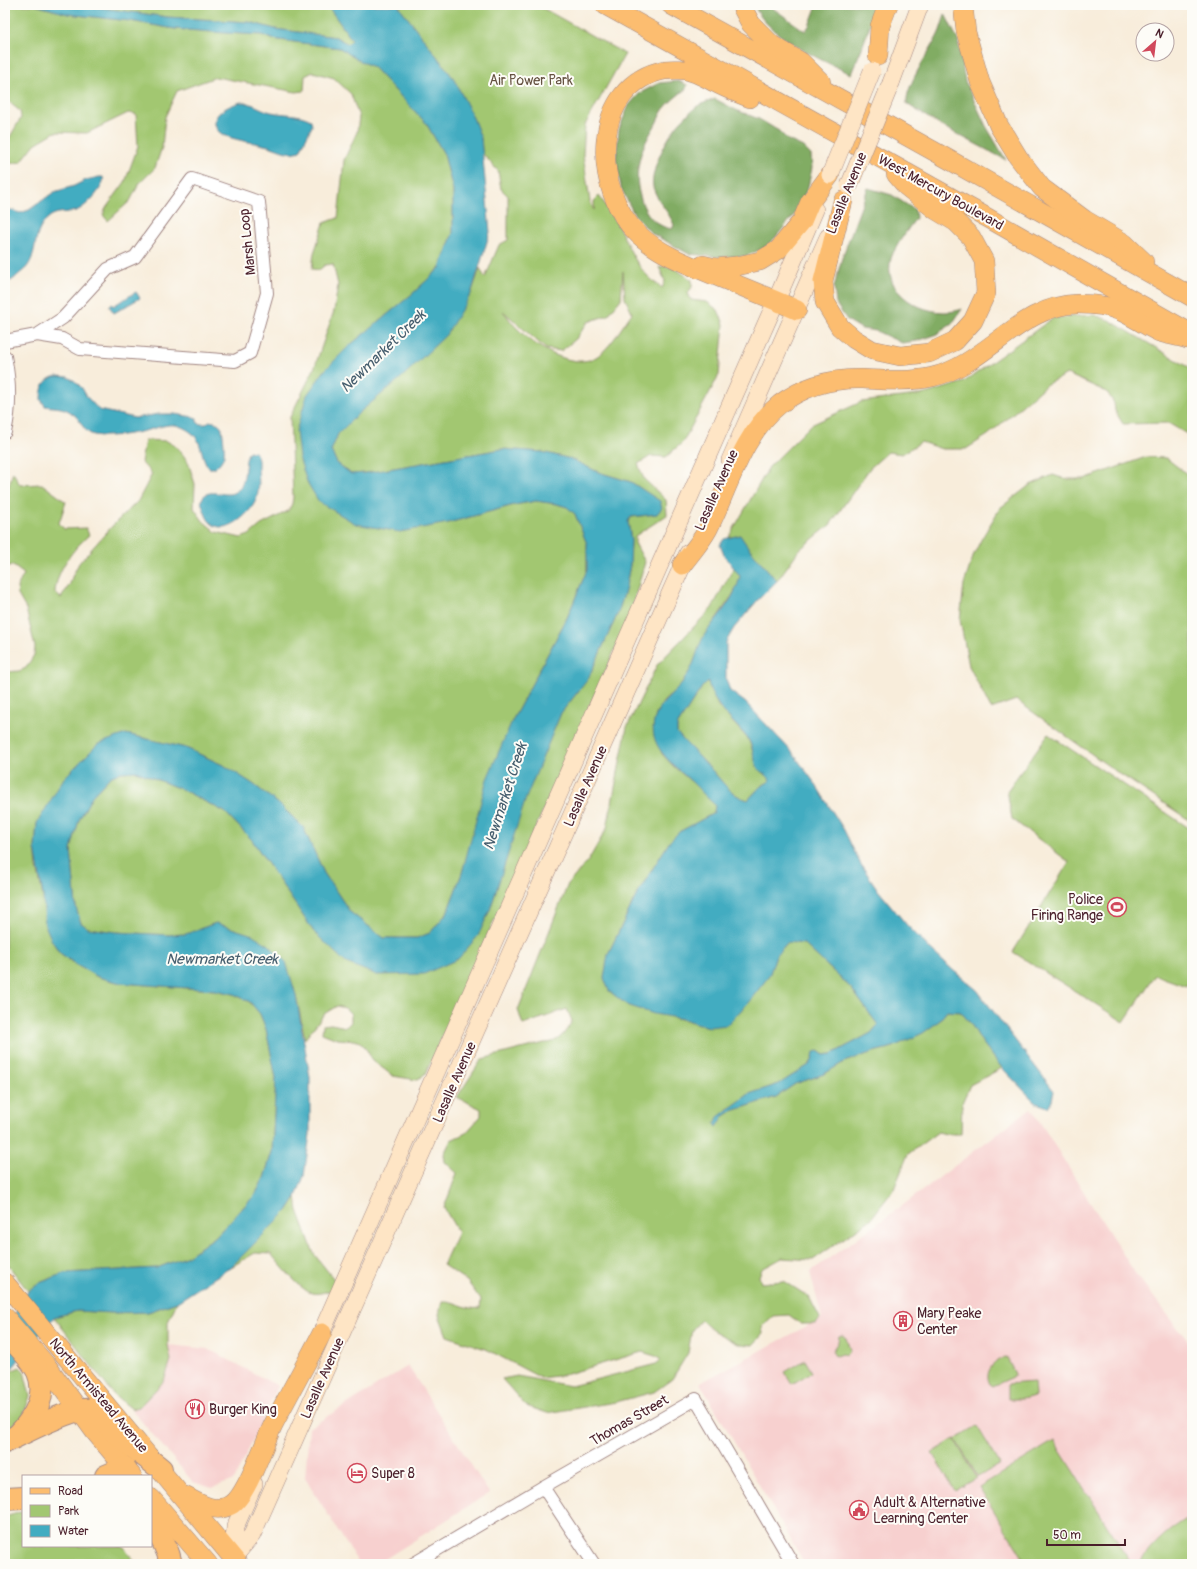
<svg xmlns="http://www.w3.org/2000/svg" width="1197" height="1569" viewBox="0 0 1197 1569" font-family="Pangolin,sans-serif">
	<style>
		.built { fill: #f7d0cf }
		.green { fill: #a2c771; stroke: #76734e; fill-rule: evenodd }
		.forest { fill: #81ac63; stroke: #666647 }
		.water { fill: #42acc1; stroke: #466676; fill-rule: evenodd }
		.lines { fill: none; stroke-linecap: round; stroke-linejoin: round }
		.street-casing { stroke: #a18683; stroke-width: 14 }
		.secondary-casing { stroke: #a18683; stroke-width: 18 }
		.primary-casing { stroke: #a18683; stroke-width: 20 }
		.highway-casing { stroke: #a18683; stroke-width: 24 }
		.street { stroke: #fff; stroke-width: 12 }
		.secondary { stroke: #fee5c5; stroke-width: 17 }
		.primary { stroke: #fcbd6f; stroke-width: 19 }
		.highway { stroke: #fcbd6f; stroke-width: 22 }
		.secondary-bridge-casing { stroke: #a18683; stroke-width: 18; stroke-linecap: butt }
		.secondary-bridge { stroke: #fee5c5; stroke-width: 17 }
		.labels { text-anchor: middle; stroke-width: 4; stroke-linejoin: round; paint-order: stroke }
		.park-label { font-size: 14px; fill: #645140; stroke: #fdfcf7 }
		.street-label { font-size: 14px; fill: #4a1f2b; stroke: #fdfcf7 }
		.poi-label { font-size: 14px; fill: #4a1f2b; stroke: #fdfcf7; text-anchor: start }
		.water-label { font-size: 15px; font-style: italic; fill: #465e6e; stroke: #fdfcf7 }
	</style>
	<rect width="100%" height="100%" fill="#fdfcf7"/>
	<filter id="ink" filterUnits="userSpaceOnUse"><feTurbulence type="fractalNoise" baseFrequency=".025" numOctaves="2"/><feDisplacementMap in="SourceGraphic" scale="8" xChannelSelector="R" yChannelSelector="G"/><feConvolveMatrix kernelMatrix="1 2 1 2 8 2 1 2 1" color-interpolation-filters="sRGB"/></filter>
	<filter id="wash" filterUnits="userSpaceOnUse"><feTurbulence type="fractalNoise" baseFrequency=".012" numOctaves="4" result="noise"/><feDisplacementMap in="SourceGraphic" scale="16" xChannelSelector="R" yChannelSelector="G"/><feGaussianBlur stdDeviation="0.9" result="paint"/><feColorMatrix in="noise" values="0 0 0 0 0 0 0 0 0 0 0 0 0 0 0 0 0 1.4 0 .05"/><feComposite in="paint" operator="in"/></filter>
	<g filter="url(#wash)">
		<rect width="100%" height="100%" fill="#f8eddb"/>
		<g class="built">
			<polygon points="1031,1108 1135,1273 1192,1346 1192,1564 805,1564 700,1383 822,1318 810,1272 902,1206"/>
			<polygon points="168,1345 208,1349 278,1386 234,1480 212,1488 193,1482 131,1409 139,1407 171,1360"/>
			<polygon points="408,1366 489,1493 377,1564 359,1564 305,1478 309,1428"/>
		</g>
		<g class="green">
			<path d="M19 5H35L68 14 130 21 175 29 225 33 262 35 272 39 340 48 358 60 373 67 426 123 444 154 453 190V233L440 268 411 295 349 346 325 370 299 457 448 523 514 505 536 501 557 504 567 507 575 514 587 544V570L567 618 512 721 472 839 462 873 447 913 430 933 417 938H384L350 912 324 873 303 827 279 804 253 784 225 766 186 748 126 734 37 823 35 848 37 867 52 941 60 953 78 966 98 977 121 983 215 990 234 994 250 1002 260 1014 266 1029 276 1078 272 1152 264 1178 255 1195 215 1237 188 1256 157 1268 65 1273 37 1284 28 1291 5 1261V672L19 671 26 668 34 655 35 647 26 609 18 595 17 587 24 574 12 565 5 568V497L13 472 20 485 42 484 66 502 59 523 64 529 86 528 89 535C73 549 56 571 55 593L61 598 70 584 72 577 79 563 115 523 138 501 152 474 141 462 145 440 167 441 179 449 188 462 195 484 194 508 203 521 216 532 241 538 249 535 261 525 288 511 292 504 293 497 290 417 314 369 334 311 338 285 333 264 325 265 319 270 312 269 314 253 324 223 338 218 344 160 357 132 359 117 351 94 334 78 313 72 305 76 304 91 296 92 216 77 177 91 165 117 162 147 155 168 139 184 130 201 108 221 103 215 106 208 125 182 138 146 136 114 128 113 87 133 55 132 35 144 21 162 7 164 5 163V145L21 118 20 111C0 96 5 95 9 72L5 71V7Z"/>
			<polygon points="81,5 327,5 352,40 348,44 336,37 275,29 249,22 167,17"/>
			<path d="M398 5H537L625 54 585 125 583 154 590 202 594 210V201L599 196C605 204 611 213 616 222 632 251 634 268 662 288L665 281 659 267C672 264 681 273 692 280V287L688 293 691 300 707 302 718 310 724 324 719 375 683 442 666 457 651 456 638 464 644 479 666 500 667 515 635 536V543L645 562 629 618 426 1073 417 1080 393 1076 373 1061 365 1047 360 1042 353 1040 337 1039 322 1033 323 1025 331 1024 346 1027 351 1022V1014L345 1008 337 1006 324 1014 305 1039 296 995 216 923 186 934 169 935 116 932 88 928 81 923 76 908 71 849 79 820 92 796 110 777 121 772 136 771 183 790 225 812 252 840 314 932 377 975 490 910 525 798 545 750 561 713 588 679 618 613 625 591 630 565 631 541 628 521 631 517 657 514 643 490 631 482 598 472 571 459 542 452 502 449 366 473 351 474 337 463 331 451 338 434 360 412 471 294 480 268 485 278 499 245 508 240V196L501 189 498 171 482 153 481 138 454 79ZM623 271 625 298 632 313C622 326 608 353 592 359 570 368 534 346 519 330 513 325 508 317 503 311L546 349 561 351 576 339 588 322 608 315 621 299Z"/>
			<polygon points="1094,315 1109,320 1192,369 1192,437 1168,423 1123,424 1115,411 1114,403 1107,392 1067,374 1047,384 988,435 966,449 942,449 921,442 902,454 888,452 870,468 830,525 799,550 777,581 748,547 740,536 729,537 769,467 811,425 861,402 925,394 964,382 1053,318"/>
			<polygon points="1146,457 1166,458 1192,478 1192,822 1114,770 1016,700 991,709 969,666 960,620 964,584 974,554 982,538 1000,508 1030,485 1053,475 1065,479 1084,479"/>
			<path d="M734 567 740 576 738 585 732 596 706 633 690 671 679 687 663 702 656 714 653 728 662 754 674 767 692 782 715 805 714 813 679 832 670 841 637 894 608 954 627 1005C654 1014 682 1018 709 1027L769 976 776 955 788 942 804 944 851 988 878 1025 871 1033 832 1054 824 1055 818 1051 809 1065 779 1084 749 1094 737 1104 727 1109 723 1117 732 1111 776 1097 795 1084 824 1074 844 1062 873 1052 893 1047 938 1022 947 1011 961 1012 971 1024 982 1042 1002 1068 970 1085 962 1103 961 1134H946L938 1132 908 1154 894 1189 870 1220 813 1260 782 1258 762 1269 759 1276 761 1283 784 1281 809 1297 820 1318 815 1324H801L789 1315 773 1316 762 1326 763 1334 753 1345 738 1344 712 1330 701 1320 692 1330 688 1353 672 1379 654 1392 616 1402 547 1413 526 1406 502 1379 517 1376 571 1386 656 1364 661 1360 655 1356 642 1352 564 1375 541 1378 488 1350 447 1336 439 1315 442 1301C456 1300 466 1311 480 1308L481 1300 467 1281 443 1265 458 1232 444 1208 457 1173 445 1162 444 1154 451 1140 466 1133 481 1116V1109L457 1097 482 1059 544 1043C559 1043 565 1033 572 1021L567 1009 523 1025 518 1010 568 884 588 861 607 828 627 727 657 665 712 608Z"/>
			<path d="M708 681 718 706 748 739 751 746 758 768 769 777 770 781 760 787 748 800C730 796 721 779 709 767 698 755 687 745 677 733V726L702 687Z"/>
			<polygon points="1048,734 1192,830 1192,977 1186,986 1155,975 1124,1022 1013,952 1069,862 1012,819 1007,791"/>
			<path d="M296 1197 298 1210 314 1254 337 1283 334 1290C327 1291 318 1295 312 1293 302 1292 278 1262 271 1254L255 1253 231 1267 287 1211Z"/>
			<polygon points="177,1302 168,1322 168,1345 171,1360 164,1381 139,1407 132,1409 113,1394 54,1317 77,1311 112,1313 148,1312"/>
			<polygon points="842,1335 846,1338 850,1350 846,1355 843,1354 835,1356 832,1351 838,1342 839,1336"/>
			<path d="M1007 1358 1015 1374 1013 1377 993 1386 990 1384C983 1372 995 1359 1007 1358Z"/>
			<polygon points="805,1360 812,1372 792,1384 785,1372"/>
			<polygon points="20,1367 24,1371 30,1396 23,1417 5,1431 5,1391 9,1388 8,1372"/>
			<polygon points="1034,1382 1035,1396 1022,1399 1008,1399 1008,1384"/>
			<polygon points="977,1426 1000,1464 978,1477 955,1439"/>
			<polygon points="954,1439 977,1478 955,1491 932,1453"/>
			<polygon points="1054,1441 1132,1564 1027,1564 979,1487"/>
			<polygon points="20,1512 23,1513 23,1546 122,1546 125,1548 136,1564 5,1564 5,1517"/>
			<path d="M1192 1516V1564H1139C1153 1543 1170 1528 1192 1516Z"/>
		</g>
		<g class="forest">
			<path d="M754 5H771L774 9 805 31 809 26 817 5H877L862 48 851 74C822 60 767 37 754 5Z"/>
			<path d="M945 14 958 40 965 81 986 126 1006 160 938 124 907 104C904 88 930 51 938 35 941 29 943 21 945 14Z"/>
			<path d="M679 81 687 85 686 89C678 95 669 102 663 110 659 116 657 123 653 129 638 153 632 178 643 205 648 217 658 227 672 229L674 225C669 212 657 201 653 187 650 172 665 142 674 130 679 122 688 114 695 108 700 103 709 102 715 99L736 110 759 119 779 131 788 140 803 147 811 155 812 168 808 187 795 214 775 238 764 248 746 256 719 257 689 254 651 233 634 214 621 188 616 158 619 129 629 105 640 93 659 83Z"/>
			<path d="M868 188 892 195 915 210 916 218C909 228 891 251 890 263 885 299 933 320 962 309L952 324 935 335 917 341 902 343 876 331 862 329 847 320 836 304 834 287 842 258Z"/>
		</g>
		<g class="water">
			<path d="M35 5H81L167 17 249 22 275 29 336 37 348 44 352 40 327 5H398L454 79 472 115 481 138 490 232 471 294 446 335 401 378 360 412 338 434 331 451 337 463 351 474 366 473 502 449 542 452 571 459 598 472 631 482 660 501 662 508 657 514 631 517 628 521 631 541 630 565 625 591 618 613 588 679 561 713 526 798 490 910 478 936 458 959 424 974 377 975 346 963 314 932 252 840 225 812 183 790 136 771 121 772 110 777 92 796 79 820 71 849 76 908 81 923 88 928 116 932 169 935 186 934 216 923 253 935 269 945 286 962 296 995 310 1077V1134L304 1176 296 1197 287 1211 231 1267 177 1302 148 1312 112 1313 77 1311 54 1317 9 1372V1377L11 1380C11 1386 10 1388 5 1391V1325L14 1315 28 1291 37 1284 65 1273 157 1268 188 1256 215 1237 255 1195 264 1178 272 1152 276 1078 266 1029 260 1014 250 1002 234 994 215 990 121 983 98 977 78 966 60 953 52 941 45 925 43 896 35 848 37 823 64 778 98 744 126 734 186 748 225 766 253 784 279 804 303 827 324 873 350 912 384 938H417L430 933 447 913 462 873 487 779 512 721 567 618 587 570V544L575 514 567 507 557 504 536 501 514 505 448 523 400 532 356 524 319 502 307 482 299 457 296 431 307 395 325 370 349 346 411 295 440 268 453 233V190L444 154 426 123 373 67 358 60 340 48 272 39 262 35 225 33 175 29 130 21 68 14Z"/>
			<path d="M241 102C254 103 259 109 271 112 285 115 298 113 311 120L312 126 300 151C287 156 276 147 264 145 252 142 232 140 222 134 218 132 216 128 215 124 213 112 231 105 241 102Z"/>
			<path d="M99 177H103C106 187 85 208 76 211 65 214 56 210 47 219 32 234 38 253 27 267 25 270 21 272 18 275 14 279 11 282 5 282V208L20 213 29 210 54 192 74 186 86 180Z"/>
			<polygon points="136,292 140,298 114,313 109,306 112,304 113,306"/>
			<path d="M58 376 68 377 75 381 82 388 87 397 99 410 135 418 159 414H174L194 417 197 418V422L200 424H206L209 421C213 422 218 422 221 426 223 430 225 450 224 455 223 460 219 464 215 468H209C201 459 203 445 194 435 189 430 181 426 175 425 166 424 157 428 148 430 135 434 107 438 94 435 82 432 82 420 73 414 63 406 56 408 45 406L41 400C41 388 44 378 58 376Z"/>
			<path d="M249 451 255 452C259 458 258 462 258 469 259 481 260 491 255 502 246 520 215 542 205 513 204 509 200 503 202 499 207 487 224 497 233 493 249 486 242 463 249 451Z"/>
			<path d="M740 535 748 547 777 581 757 601 734 628 726 642V679L730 691 746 703 792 752 814 782 844 830 860 863 878 890 906 924 934 953 954 971 977 990 1054 1091 1052 1100 1048 1107 1036 1103 1002 1068 982 1042 971 1024 961 1012 947 1011 938 1022 923 1033 893 1047 873 1052 844 1062 824 1074 795 1084 776 1097 732 1111 723 1117 717 1127 715 1124 718 1117 749 1094 779 1084 809 1065 813 1059 814 1052 818 1051 824 1055 832 1054 871 1033 878 1025 851 988 804 944 788 942 776 955 769 976 748 1003 727 1025 709 1027 683 1019 654 1014 627 1005 609 991 604 978 608 954 637 894 670 841 679 832 714 813 715 805C707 798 700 790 693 783 674 765 642 744 657 713 662 702 671 696 678 688 682 683 686 677 689 672 697 659 698 643 707 631 720 614 736 597 740 576L724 555 720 545 724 539ZM708 681C712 706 734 720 748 739 754 748 753 759 758 768 761 774 769 774 770 781L760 787 748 800C730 796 721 779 709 767 698 755 687 745 677 733V726L702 687Z"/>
		</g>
	</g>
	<g filter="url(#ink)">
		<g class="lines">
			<g class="street-casing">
				<g id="street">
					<polygon points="192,179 259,202 267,293 250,353 235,361 80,349 62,339 37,335 63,318 108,269 135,257"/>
					<polyline points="5,341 37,335"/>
					<path d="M5 356C10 381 11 407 5 432"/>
					<polyline points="543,1487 594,1564"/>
					<polyline points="413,1564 543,1487 696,1399 793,1564"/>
				</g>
			</g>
			<g class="secondary-casing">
				<g id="secondary">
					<polyline points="891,83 920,5"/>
					<polyline points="730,460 828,237"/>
					<polyline points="316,1345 776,301 815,210"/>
					<polyline points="233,1558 235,1527 254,1484"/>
					<polyline points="233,1558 252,1535 688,553"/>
				</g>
			</g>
			<g class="primary-casing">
				<g id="primary">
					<polyline points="605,5 988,218 1192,334"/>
					<polyline points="671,5 939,154 1192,297"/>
					<polyline points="741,5 751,24 772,45 801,62 821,82"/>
					<polyline points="963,5 966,32 980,82 999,126 1018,157 1042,188 1085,220 1124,243 1144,262"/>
					<polyline points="878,56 880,26 888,5"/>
					<path d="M750 98C740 94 730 90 720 85 711 81 702 75 692 72 686 69 672 69 665 70 590 84 591 191 639 235 661 255 689 265 716 276 743 287 770 298 797 310"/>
					<polyline points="843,201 823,281 825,302 840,327 854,339 872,350 900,356 929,353 955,341 973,321 986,293 984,261 971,237 956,222 936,210 907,187 896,174"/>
					<polyline points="703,265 716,268 737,266 760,261 778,250 802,221 810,202 830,175"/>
					<path d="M682 565C691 553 701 542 708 529 729 487 742 434 780 404 804 386 833 378 863 379 886 380 910 382 932 377 986 365 1020 305 1077 304 1091 304 1107 305 1120 311 1134 317 1146 326 1159 332 1168 335 1178 336 1187 339"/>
					<polyline points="5,1283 238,1564"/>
					<polyline points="5,1317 47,1366 95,1432 132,1476"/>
					<path d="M185 1496C198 1503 215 1514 231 1505 247 1496 264 1443 273 1425 289 1394 306 1364 322 1333"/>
					<polyline points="151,1498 208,1564"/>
				</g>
			</g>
			<g class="highway-casing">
				<g id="highway">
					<path d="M5 1331C15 1343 31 1358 38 1372 48 1395 34 1418 19 1434"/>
					<path d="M5 1442C21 1434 75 1406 90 1410 101 1413 106 1423 113 1430 128 1444 145 1456 161 1469"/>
					<polyline points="106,1476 125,1468"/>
					<polyline points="5,1499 23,1498"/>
					<path d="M151 1524C161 1536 168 1549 171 1564"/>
				</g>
			</g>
			<use href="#street" class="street"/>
			<use href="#secondary" class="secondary"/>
			<use href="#primary" class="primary"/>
			<use href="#highway" class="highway"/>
			<g class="secondary-bridge-casing">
				<g id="secondary-bridge">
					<polyline points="830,175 872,71"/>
					<polyline points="849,186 891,83"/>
				</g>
			</g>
			<use href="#secondary-bridge" class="secondary-bridge"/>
		</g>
	</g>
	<defs>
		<g id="stadium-ring" transform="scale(1)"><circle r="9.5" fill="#fdfcf7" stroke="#d1495b" stroke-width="1.5"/><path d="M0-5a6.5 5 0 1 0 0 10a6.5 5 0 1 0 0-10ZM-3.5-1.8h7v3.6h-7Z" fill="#d1495b"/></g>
		<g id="building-ring" transform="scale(1)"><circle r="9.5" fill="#fdfcf7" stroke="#d1495b" stroke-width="1.5"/><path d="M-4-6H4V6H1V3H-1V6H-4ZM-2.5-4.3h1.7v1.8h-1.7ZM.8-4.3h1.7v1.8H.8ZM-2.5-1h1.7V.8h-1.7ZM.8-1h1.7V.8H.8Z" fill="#d1495b"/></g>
		<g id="restaurant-ring" transform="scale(1)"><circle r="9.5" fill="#fdfcf7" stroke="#d1495b" stroke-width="1.5"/><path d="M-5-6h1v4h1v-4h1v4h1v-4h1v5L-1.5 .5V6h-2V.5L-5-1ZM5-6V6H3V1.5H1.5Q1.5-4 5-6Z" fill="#d1495b"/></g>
		<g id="hotel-ring" transform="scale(1)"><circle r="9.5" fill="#fdfcf7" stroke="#d1495b" stroke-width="1.5"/><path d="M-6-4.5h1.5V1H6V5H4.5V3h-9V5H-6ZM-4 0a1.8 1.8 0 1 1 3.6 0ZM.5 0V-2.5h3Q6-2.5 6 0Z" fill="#d1495b"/></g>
		<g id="civic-ring" transform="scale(1)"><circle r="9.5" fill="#fdfcf7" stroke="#d1495b" stroke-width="1.5"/><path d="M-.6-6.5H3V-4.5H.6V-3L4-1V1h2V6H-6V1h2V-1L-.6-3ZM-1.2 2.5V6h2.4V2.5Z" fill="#d1495b"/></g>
	</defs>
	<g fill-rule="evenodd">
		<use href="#stadium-ring" x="1117" y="907"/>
		<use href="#building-ring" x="903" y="1321"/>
		<use href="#restaurant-ring" x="195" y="1409"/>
		<use href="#hotel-ring" x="357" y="1473"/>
		<use href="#civic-ring" x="859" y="1510"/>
	</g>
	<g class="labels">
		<g class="park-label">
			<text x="531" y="85">Air Power Park</text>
		</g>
		<g class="street-label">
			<text transform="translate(941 192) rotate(29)" y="5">West Mercury Boulevard</text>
			<text transform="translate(846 193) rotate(-68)" y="5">Lasalle Avenue</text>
			<text transform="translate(247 242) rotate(-96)" y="5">Marsh Loop</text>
			<text transform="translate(716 490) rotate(-66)" y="5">Lasalle Avenue</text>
			<text transform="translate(585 786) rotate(-66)" y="5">Lasalle Avenue</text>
			<text transform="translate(454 1082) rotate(-66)" y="5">Lasalle Avenue</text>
			<text transform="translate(322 1378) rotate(-66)" y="5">Lasalle Avenue</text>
			<text transform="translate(99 1395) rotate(50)" y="5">North Armistead Avenue</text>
			<text transform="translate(629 1420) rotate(-30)" y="5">Thomas Street</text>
		</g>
		<g class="poi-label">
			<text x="1103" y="904" text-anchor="end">Police<tspan x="1103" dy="16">Firing Range</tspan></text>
			<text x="917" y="1318">Mary Peake<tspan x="917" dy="16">Center</tspan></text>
			<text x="209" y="1414">Burger King</text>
			<text x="371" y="1478">Super 8</text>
			<text x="873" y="1507">Adult &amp; Alternative<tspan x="873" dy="16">Learning Center</tspan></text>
		</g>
		<g class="water-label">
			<text transform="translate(383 351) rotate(-44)" y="5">Newmarket Creek</text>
			<text transform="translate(505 796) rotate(-72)" y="5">Newmarket Creek</text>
			<text x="222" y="964">Newmarket Creek</text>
		</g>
	</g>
	<rect width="1197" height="1569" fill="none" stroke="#fdfcf7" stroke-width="20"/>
	<rect x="22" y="1475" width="130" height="72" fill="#fdfcf7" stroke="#b5a4a5"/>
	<rect x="30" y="1488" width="20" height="6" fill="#fcbd6f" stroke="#b5a4a5"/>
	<text x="58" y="1495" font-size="12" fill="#4a1f2b">Road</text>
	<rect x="30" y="1505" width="20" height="12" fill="#a2c771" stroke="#b5a4a5"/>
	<text x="58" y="1515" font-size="12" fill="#4a1f2b">Park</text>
	<rect x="30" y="1525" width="20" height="12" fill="#42acc1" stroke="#b5a4a5"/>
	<text x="58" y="1535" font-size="12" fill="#4a1f2b">Water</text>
	<g transform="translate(1155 42) rotate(28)"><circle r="19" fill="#fdfcf7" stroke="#b5a4a5"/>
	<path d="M0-3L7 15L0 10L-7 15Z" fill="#d1495b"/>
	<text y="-6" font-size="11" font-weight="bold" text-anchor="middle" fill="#4a1f2b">N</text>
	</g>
	<path d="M1047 1539v6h78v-6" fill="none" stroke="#4a1f2b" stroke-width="2"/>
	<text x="1053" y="1539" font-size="12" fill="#4a1f2b" stroke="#fdfcf7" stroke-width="3" paint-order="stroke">50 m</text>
</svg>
